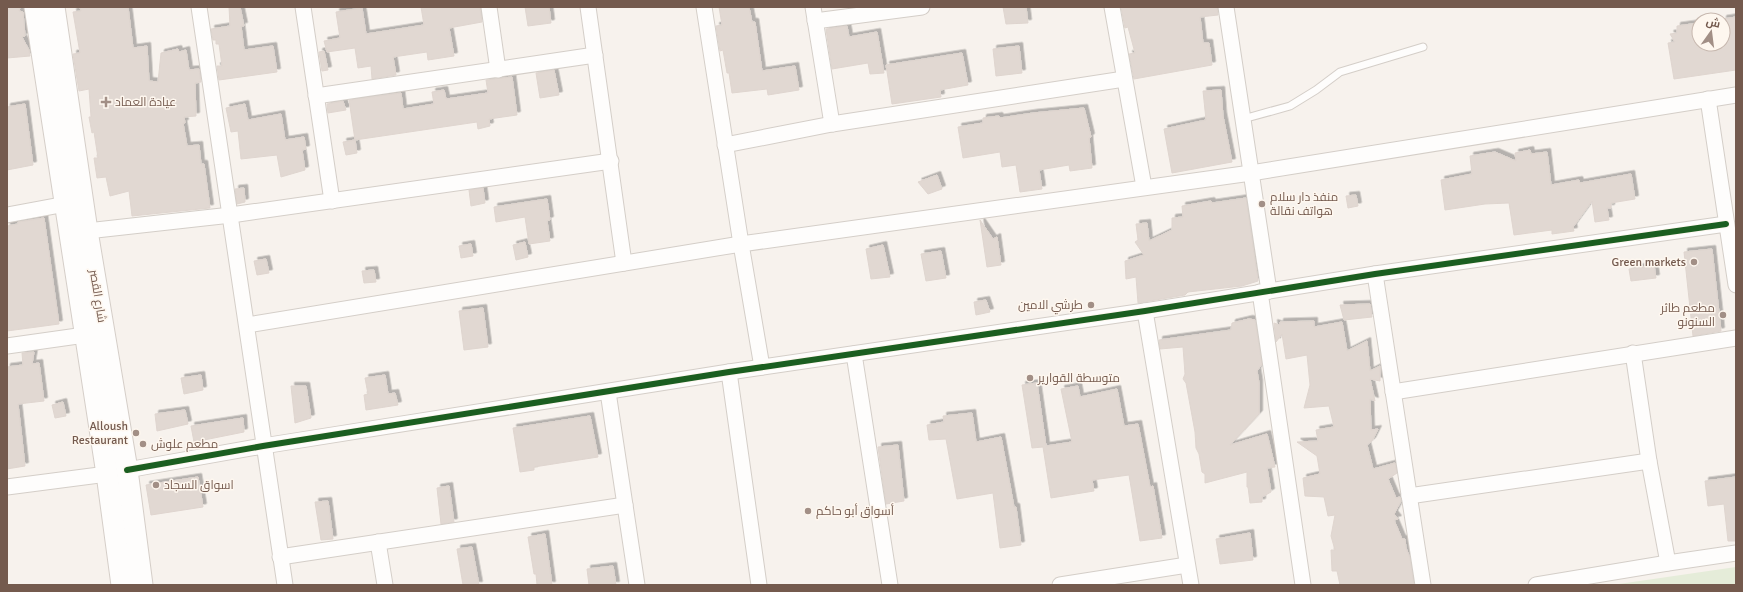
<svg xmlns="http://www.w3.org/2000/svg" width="1743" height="592" viewBox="0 0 1743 592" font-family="Signika,Cairo,sans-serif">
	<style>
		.green { fill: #e5ecd9 }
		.building { fill: #e1d8d2; stroke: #dfd5cf; filter: url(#shadow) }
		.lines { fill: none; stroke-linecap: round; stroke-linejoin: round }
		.lane-casing { stroke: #d4cec8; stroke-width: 9 }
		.street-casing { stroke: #d4cec8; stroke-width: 17 }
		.secondary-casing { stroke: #d5cec8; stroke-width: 23 }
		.lane { stroke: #fefdfc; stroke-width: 7 }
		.street { stroke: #fefdfc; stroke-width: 15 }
		.secondary { stroke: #fefdfc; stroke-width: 21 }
		.cycleway-casing { stroke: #fef7ef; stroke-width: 8 }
		.cycleway { stroke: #1b5e20; stroke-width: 6 }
		.poi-dot { fill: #a28f86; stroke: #fef7ef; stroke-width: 1.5 }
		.labels { text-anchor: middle; stroke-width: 3; stroke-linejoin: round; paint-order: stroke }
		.poi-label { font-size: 12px; fill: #745a4e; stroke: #fef7ef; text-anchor: start }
		.street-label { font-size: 12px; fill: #745a4e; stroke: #fef7ef }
	</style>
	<defs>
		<filter id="shadow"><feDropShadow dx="3.5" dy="-3.5" stdDeviation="0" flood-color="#0004"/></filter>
	</defs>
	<rect width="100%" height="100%" fill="#f7f2ed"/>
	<polygon class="green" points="1736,567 1736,585 1612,585"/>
	<g class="building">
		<polygon points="7,7 20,7 19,11 23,12 25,36 22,37 29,50 30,56 7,58"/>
		<polygon points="80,7 128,7 133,48 147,46 149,81 158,82 161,53 178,49 179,52 186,50 189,70 199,69 201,82 195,83 196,116 184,117 185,123 183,123 187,146 199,145 201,164 204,164 210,208 132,216 129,191 110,196 106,177 97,178 94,158 98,158 94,132 92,133 89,117 91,117 89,89 79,91 73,54 80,53 73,12 81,11"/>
		<polygon points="229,7 240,7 244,26 241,26 244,50 273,46 277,72 219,80 217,66 222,66 219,44 216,44 216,40 213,40 211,29 230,26"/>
		<polygon points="421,7 480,7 482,22 449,28 454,56 428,60 427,52 393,57 396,75 372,79 371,66 358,68 355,48 327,52 324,41 340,38 336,12 362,8 366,34 424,25"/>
		<polygon points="525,7 549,7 551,23 528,26"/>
		<polygon points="719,7 749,7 752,22 755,22 762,71 795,66 799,90 768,95 767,89 732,93 729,73 727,73 723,50 720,51 716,26 722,25"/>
		<polygon points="1003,7 1026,7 1028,23 1006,24"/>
		<polygon points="1121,7 1217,7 1218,15 1200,17 1203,43 1209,43 1212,65 1134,79 1129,54 1135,53 1128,27 1125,28"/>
		<polygon points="1736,17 1736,70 1674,79 1668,43 1675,42 1670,34 1677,33 1677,26 1699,23 1699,44 1723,44 1723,19"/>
		<polygon points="847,26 849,37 877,32 884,73 870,74 868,63 832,69 826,29"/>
		<polygon points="1019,46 1022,73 996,76 993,49"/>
		<polygon points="324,51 328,70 322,71 319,52"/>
		<polygon points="962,53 968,85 940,90 941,97 892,104 886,65"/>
		<polygon points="554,70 559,95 540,98 536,73"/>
		<polygon points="512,77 517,115 489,119 490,126 478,129 477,122 355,140 349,100 401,93 403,109 434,104 432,92 444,90 446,99 488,93 486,80"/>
		<polygon points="1221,90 1223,116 1232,162 1172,173 1164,129 1206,120 1203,91"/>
		<polygon points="343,101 346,110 328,113 327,104"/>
		<polygon points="25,104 33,165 7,170 7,107"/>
		<polygon points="245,104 248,120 281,114 285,140 304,137 306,149 302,150 305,170 281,177 277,155 241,159 238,131 231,132 226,108"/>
		<polygon points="1084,108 1091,137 1089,138 1092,168 1070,171 1069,165 1039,170 1042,189 1020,192 1016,165 1002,167 1000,152 963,158 958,127 983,123 983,118 999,116 1000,118 1033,113"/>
		<polygon points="355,140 357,153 346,155 343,142"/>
		<polygon points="1530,150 1531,154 1547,152 1551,185 1579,180 1580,183 1631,174 1635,199 1611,203 1611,208 1607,208 1609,220 1595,222 1592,201 1573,227 1574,231 1552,234 1552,230 1514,235 1509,203 1485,204 1445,210 1441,180 1472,174 1470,156 1495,152 1516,161 1515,153"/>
		<polygon points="937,175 942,189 928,194 918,182"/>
		<polygon points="244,188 245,202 237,204 235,189"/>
		<polygon points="483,188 485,203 471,206 469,190"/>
		<polygon points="1356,195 1358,206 1348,208 1346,196"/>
		<polygon points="1246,198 1258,281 1242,286 1188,292 1185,295 1138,303 1136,277 1126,279 1125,261 1144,255 1135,242 1138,240 1136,224 1147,223 1149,241 1172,230 1172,218 1183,217 1182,206 1211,201 1212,203"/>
		<polygon points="547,199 550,220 547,221 550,241 529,244 525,217 496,222 494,207"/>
		<polygon points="44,218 59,324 7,331 7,226 18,224 18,222"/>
		<polygon points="980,220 993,239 997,237 1001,265 987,267"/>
		<polygon points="525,242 528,257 516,260 513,245"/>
		<polygon points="471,244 473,256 461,258 459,246"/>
		<polygon points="883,245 890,277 871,279 866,249"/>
		<polygon points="1712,249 1721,331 1693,336 1684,252"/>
		<polygon points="941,251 946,278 926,281 921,254"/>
		<polygon points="266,259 269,273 257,275 254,261"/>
		<polygon points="1654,265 1656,278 1631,281 1629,269"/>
		<polygon points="374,270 376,282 364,283 362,271"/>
		<polygon points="986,300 990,312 976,315 974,302"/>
		<polygon points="1370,304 1372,317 1344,320 1340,305"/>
		<polygon points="483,308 488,347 464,350 459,311"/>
		<polygon points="1249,319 1255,320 1262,364 1257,371 1259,383 1259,414 1230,445 1267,434 1275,467 1267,468 1271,492 1262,497 1262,502 1250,503 1248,487 1247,487 1247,472 1205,483 1205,474 1202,472 1199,454 1196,448 1195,432 1186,383 1183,379 1185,374 1183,347 1160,349 1159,340 1231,330 1232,323"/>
		<polygon points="1314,321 1314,327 1342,322 1347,351 1367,341 1370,371 1380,366 1380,381 1370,379 1375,401 1370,399 1371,430 1378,429 1372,441 1367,445 1373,469 1395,463 1397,473 1388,479 1396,498 1400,497 1401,501 1394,514 1398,519 1394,520 1402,539 1405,539 1406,548 1410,558 1414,585 1340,585 1337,571 1332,571 1331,550 1335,550 1331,536 1335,515 1328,516 1324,497 1305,496 1303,478 1320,474 1317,456 1297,442 1318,441 1316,430 1334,427 1329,406 1304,408 1310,385 1307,355 1286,359 1282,334 1276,342 1274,323 1280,325 1280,322"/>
		<polygon points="34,352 32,364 39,363 44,401 18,404 25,466 7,469 7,367 23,365 22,353"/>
		<polygon points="201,375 203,390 184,394 181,378"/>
		<polygon points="385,375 388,394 395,393 398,405 366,410 364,395 368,394 365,378"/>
		<polygon points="1037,383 1046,446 1072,442 1061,389 1078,386 1080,397 1117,389 1124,426 1138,424 1150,487 1153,486 1162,538 1140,541 1129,475 1092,480 1094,491 1051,498 1043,447 1032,448 1022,385"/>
		<polygon points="291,386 306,386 311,418 295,423"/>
		<polygon points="63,402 66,416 55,418 52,405"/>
		<polygon points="185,410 188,424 157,431 155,414"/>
		<polygon points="972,413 976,442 1001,437 1014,507 1016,507 1021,545 1000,548 993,493 957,499 946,439 929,440 927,425 944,422 943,416"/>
		<polygon points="590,416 598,457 534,467 534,470 520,472 513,428"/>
		<polygon points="243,418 244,432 194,442 191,426"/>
		<polygon points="898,445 904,501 886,504 878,447"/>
		<polygon points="198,477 203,507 151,515 146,485"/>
		<polygon points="1736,477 1736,541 1728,541 1724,504 1708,506 1705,481"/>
		<polygon points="449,486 454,522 441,524 437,488"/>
		<polygon points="328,501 333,539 321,540 315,502"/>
		<polygon points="1250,533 1253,560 1220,564 1216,539"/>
		<polygon points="545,534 552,585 537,585 536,574 534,574 528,537"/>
		<polygon points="472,547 479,585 463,585 457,549"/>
		<polygon points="613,566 616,585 589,585 587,569"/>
	</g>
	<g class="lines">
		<g class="lane-casing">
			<polyline id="lane" points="1243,119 1290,106 1316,90 1340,72 1423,47"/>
		</g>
		<g class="street-casing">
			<g id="street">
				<polyline points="199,7 285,585"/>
				<polyline points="303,7 332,201"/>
				<polyline points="489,7 498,70"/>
				<polyline points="588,7 624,263"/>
				<polyline points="704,7 741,244 762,367"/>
				<polyline points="813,7 832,124"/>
				<polyline points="1112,7 1144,187"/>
				<polyline points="1226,7 1269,291"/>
				<polyline points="815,21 922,7"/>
				<polyline points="316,96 595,55"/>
				<polyline points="1708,99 1736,285"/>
				<polyline points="725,145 832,124 1124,79"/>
				<polyline points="7,215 66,204"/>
				<polyline points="87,231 231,215 611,161"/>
				<polyline points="1375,274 1423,585"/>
				<polyline points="1260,292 1303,585"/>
				<polyline points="1145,311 1191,585"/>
				<polyline points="247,325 741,244 1251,173 1736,95"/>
				<polyline points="7,346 85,335"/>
				<polyline points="1633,353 1649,461 1668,563"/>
				<polyline points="854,354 890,585"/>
				<polyline points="729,372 759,585"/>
				<polyline points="608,392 637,585"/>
				<polyline points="1393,392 1736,338"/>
				<polyline points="127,470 263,446 729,372 1145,311 1375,274 1726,224"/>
				<polyline points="7,487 107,474"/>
				<polyline points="1409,496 1649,461"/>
				<polyline points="378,542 385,585"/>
				<polyline points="280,557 625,505"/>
				<polyline points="1060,585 1187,565"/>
				<polyline points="1536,585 1668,563 1736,553"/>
			</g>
		</g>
		<g class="secondary-casing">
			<g id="secondary">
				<polyline points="35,7 107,474 122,585"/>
				<polyline points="54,7 87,231 127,470 142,585"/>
			</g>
		</g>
		<use href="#lane" class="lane"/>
		<use href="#street" class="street"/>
		<use href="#secondary" class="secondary"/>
		<g class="cycleway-casing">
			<polyline id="cycleway" points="127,470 263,446 729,372 1145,311 1375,274 1726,224"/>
		</g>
		<use href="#cycleway" class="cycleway"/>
	</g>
	<g class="poi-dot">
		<path d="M104 96h4v4h4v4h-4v4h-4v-4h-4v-4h4z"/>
		<circle cx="1262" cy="204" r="4"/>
		<circle cx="1694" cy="262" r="4"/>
		<circle cx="1091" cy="305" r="4"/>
		<circle cx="1723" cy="315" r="4"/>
		<circle cx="1030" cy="378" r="4"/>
		<circle cx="136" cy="433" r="4"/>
		<circle cx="143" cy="444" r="4"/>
		<circle cx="156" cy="485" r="4"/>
		<circle cx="808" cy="511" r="4"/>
	</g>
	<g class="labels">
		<g class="poi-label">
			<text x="115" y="106">عيادة العماد</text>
			<text x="1270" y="201">منفذ دار سلام<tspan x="1270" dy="14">هواتف نقالة</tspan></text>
			<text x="1686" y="266" text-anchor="end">Green markets</text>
			<text x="1083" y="309" text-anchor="end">طرشي الامين</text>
			<text x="1715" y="312" text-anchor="end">مطعم طائر<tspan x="1715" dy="14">السنونو</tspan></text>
			<text x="1038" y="382">متوسطة القوارير</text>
			<text x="128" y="430" text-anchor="end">Alloush<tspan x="128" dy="14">Restaurant</tspan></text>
			<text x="151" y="448">مطعم علوش</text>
			<text x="164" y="489">اسواق السجاد</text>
			<text x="816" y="515">أسواق أبو حاكم</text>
		</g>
		<g class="street-label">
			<text transform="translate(98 296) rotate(81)" y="4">شارع القصر</text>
		</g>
	</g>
	<rect width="1743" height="592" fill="none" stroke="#745a4e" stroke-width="16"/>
	<g transform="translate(1711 32) rotate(14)"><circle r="19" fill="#fef7ef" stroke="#c7b8af"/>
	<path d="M0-3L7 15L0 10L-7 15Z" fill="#a28f86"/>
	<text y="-6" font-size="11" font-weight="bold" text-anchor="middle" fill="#745a4e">ش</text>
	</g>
</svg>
